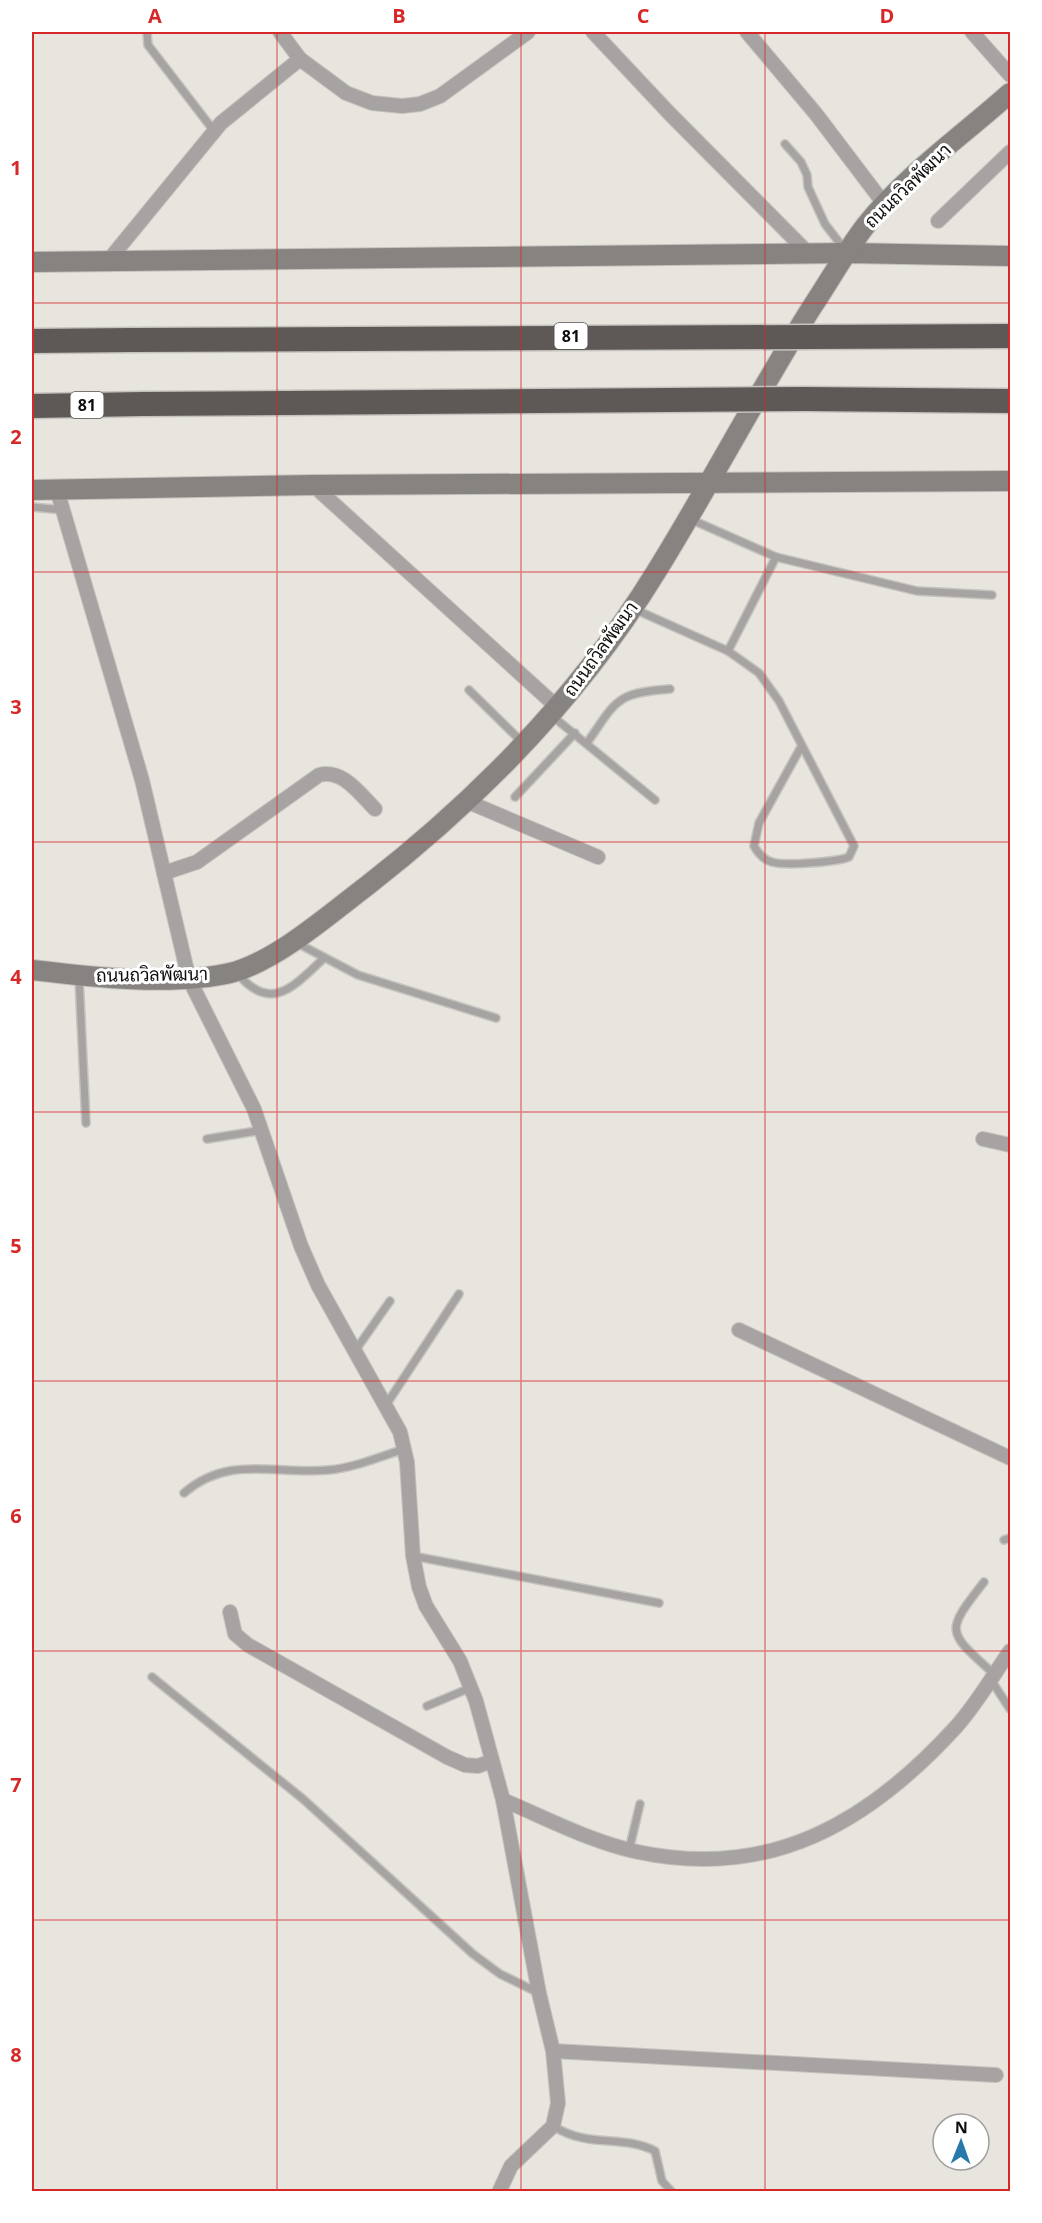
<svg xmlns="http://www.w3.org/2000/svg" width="1042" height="2223" viewBox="0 0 1042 2223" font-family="'Open Sans',Sarabun,sans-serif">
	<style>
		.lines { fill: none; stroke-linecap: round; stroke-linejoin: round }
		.lane-casing { stroke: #c5c3bd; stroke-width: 10 }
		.street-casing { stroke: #c5c3bd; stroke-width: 16 }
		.secondary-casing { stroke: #c5c3bd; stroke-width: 22 }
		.highway-casing { stroke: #c5c3bd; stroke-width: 27 }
		.lane { stroke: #a6a3a2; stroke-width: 7 }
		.street { stroke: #a6a3a2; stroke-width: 14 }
		.secondary { stroke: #878381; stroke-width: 20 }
		.highway { stroke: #5e5956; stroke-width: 24 }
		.highway-bridge-casing { stroke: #c5c3bd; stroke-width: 27; stroke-linecap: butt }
		.highway-bridge { stroke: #5e5956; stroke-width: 24 }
		.grid { fill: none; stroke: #d62828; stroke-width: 1.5; stroke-opacity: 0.55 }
		.labels { text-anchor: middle; stroke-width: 6; stroke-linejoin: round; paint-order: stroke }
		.shield { fill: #fff; stroke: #575655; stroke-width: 1.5 }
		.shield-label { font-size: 16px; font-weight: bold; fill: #0f0e0c }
		.street-label { font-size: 18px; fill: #0f0e0c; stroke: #fff }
		.neatline { fill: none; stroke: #d62828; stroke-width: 2 }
		.grid-label { font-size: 20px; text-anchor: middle; font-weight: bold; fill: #d62828 }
	</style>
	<rect width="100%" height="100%" fill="#e8e5df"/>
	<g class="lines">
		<g class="lane-casing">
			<g id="lane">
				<polyline points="147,32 148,45 214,131"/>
				<polyline points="785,144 801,162 807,175 808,187 825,224 845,250"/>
				<polyline points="32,507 64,510"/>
				<polyline points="690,519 776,557 917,591 992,595"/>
				<path d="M634 609 728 651 759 673 779 701 854 846 849 857C836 862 785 866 772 862 764 860 758 853 754 846L759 823 801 747"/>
				<polyline points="728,651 776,557"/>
				<polyline points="469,690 523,743"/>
				<polyline points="551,715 655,800"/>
				<path d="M587 743C617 700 615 693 670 689"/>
				<polyline points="515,797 575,733"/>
				<polyline points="297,943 358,975 496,1018"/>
				<path d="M237 973C271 1014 294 986 323 959"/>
				<polyline points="79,978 86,1123"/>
				<polyline points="207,1139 263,1130"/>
				<polyline points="355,1351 390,1301"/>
				<polyline points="386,1405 459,1294"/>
				<path d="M184 1493C229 1454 275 1475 328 1470 353 1468 380 1457 404 1449"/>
				<polyline points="1004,1540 1010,1538"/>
				<polyline points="413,1556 659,1603"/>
				<path d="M984 1582C944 1633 947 1631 994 1674"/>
				<polyline points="152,1677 303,1799 473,1954 500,1974 539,1993"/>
				<polyline points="991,1680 1010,1709"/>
				<polyline points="427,1706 470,1688"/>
				<polyline points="629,1850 640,1804"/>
				<path d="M553 2126C589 2149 622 2134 655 2151L662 2181 672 2192"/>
			</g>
		</g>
		<g class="street-casing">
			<g id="street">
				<polyline points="280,32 300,59 346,93 372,103 402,106 420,104 440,96 528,32"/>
				<polyline points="593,32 670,114 809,254"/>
				<polyline points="747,32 816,114 885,205"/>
				<polyline points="972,32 1010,75"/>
				<polyline points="938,221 1010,152"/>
				<polyline points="108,261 221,123 300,59"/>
				<polyline points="313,485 557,707"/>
				<polyline points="57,490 142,780 189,979 254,1109 301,1246 318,1285 400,1432 407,1462 413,1556 419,1587 426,1606 460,1661 476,1701 503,1800 539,1993 553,2051 558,2103 553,2126 511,2166 499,2192"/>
				<polyline points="466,801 598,857"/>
				<path d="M164 873 197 862 319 775C343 769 359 793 375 809"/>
				<polyline points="983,1139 1010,1145"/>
				<polyline points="739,1330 1010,1458"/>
				<polyline points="230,1612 235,1634 248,1645 447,1757 465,1765 478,1766 492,1761"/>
				<path d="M503 1800C546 1818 591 1842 638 1852 770 1880 868 1823 955 1728 976 1705 992 1677 1010 1651"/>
				<polyline points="553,2051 996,2075"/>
			</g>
		</g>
		<g class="secondary-casing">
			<g id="secondary">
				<polyline points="32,262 847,253 1010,256"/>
				<polyline points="32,490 313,485 1010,481"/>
				<path d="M32 970C91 977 175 987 234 972 279 959 331 913 368 885 481 797 581 694 656 572 710 485 757 394 812 307 830 280 846 251 866 225 906 175 963 135 1010 93"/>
			</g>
		</g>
		<g class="highway-casing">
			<g id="highway">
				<polyline points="32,341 132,340"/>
				<polyline points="32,406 143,404"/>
			</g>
		</g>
		<use href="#lane" class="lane"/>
		<use href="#street" class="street"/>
		<use href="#secondary" class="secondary"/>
		<use href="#highway" class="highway"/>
		<g class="highway-bridge-casing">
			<g id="highway-bridge">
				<polyline points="132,340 1010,336"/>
				<polyline points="143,404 805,399 1010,401"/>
			</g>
		</g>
		<use href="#highway-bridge" class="highway-bridge"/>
	</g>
	<path class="grid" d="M277 32V2192M521 32V2192M765 32V2192M32 303H1010M32 572H1010M32 842H1010M32 1112H1010M32 1381H1010M32 1651H1010M32 1920H1010"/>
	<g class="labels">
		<g class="shield">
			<rect x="554.5" y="323" width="33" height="26" rx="4.5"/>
			<rect x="70.5" y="392" width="33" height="26" rx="4.5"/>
		</g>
		<g class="shield-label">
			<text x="571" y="342">81</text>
			<text x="87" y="411">81</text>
		</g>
		<g class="street-label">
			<text transform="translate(908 186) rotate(-44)" y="6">ถนนถวิลพัฒนา</text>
			<text transform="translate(601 649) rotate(-54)" y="6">ถนนถวิลพัฒนา</text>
			<text transform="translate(152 975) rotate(-1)" y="6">ถนนถวิลพัฒนา</text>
		</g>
	</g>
	<rect width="1042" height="2223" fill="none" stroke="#ffffff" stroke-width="66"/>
	<g transform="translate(961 2142) rotate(1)"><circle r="28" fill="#ffffff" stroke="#9f9f9e" stroke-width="1.5"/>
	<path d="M0-4.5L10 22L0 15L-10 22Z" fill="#277aaa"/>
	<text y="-9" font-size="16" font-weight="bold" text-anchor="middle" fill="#0f0e0c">N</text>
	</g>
	<rect x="33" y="33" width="976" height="2157" class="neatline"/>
	<g class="grid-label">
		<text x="155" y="23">A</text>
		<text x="399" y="23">B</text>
		<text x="643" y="23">C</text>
		<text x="887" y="23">D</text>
		<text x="16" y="175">1</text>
		<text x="16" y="444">2</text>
		<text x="16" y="714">3</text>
		<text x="16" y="984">4</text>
		<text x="16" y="1253">5</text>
		<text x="16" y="1523">6</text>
		<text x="16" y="1792">7</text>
		<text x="16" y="2062">8</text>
	</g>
</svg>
